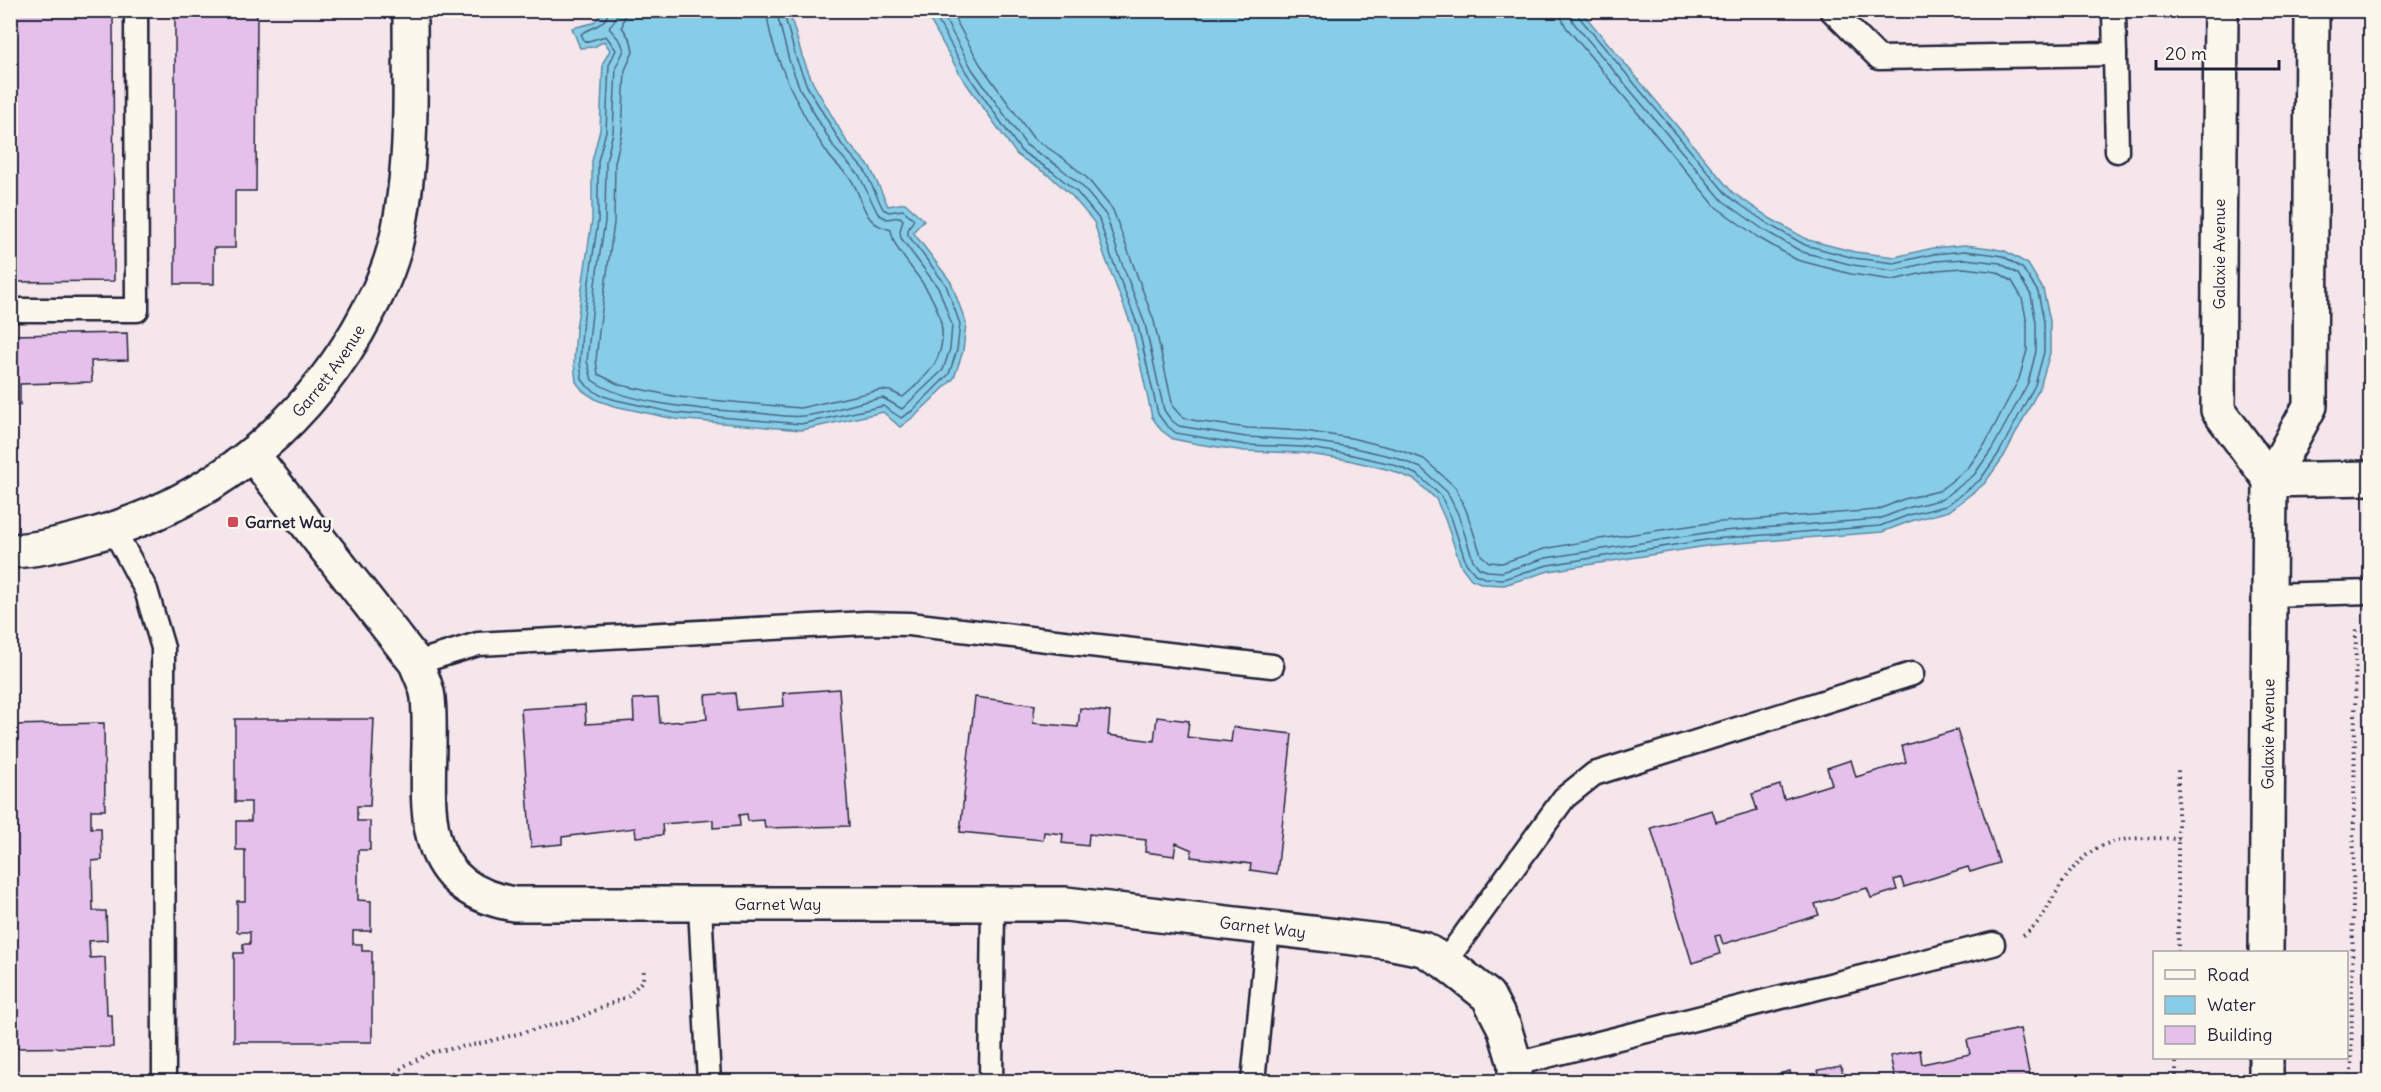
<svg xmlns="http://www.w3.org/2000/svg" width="2381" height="1092" viewBox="0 0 2381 1092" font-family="Delius,sans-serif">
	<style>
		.water { fill: #87cde8; stroke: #5f89a3; stroke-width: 1.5 }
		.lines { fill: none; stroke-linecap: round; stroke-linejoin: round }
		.shore { stroke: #4a6680; stroke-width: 1.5 }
		.building { fill: #e4c0ea; stroke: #22223b; stroke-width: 1.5 }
		.service-casing { stroke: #22223b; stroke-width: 27 }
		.minor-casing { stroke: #22223b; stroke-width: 38 }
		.tertiary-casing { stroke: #22223b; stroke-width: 38 }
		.path { stroke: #22223b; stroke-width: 4; stroke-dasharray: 1.5 4.5; stroke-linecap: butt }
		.service { stroke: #fbf7ec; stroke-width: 22 }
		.minor { stroke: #fbf7ec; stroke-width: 33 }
		.tertiary { stroke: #fbf7ec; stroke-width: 33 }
		.poi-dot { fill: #d1495b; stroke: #fbf7ec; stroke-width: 2 }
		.labels { text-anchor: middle; stroke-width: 5; stroke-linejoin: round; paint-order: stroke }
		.street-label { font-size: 16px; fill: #22223b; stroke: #fbf7ec }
		.poi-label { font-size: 16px; font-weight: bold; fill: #22223b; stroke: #fbf7ec; text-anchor: start }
	</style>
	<rect width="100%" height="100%" fill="#f4e6eb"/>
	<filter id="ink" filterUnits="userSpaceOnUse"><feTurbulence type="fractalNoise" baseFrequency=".0167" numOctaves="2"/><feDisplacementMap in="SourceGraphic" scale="12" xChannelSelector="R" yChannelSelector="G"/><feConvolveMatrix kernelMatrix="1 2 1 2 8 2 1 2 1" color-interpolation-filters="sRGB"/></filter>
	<g filter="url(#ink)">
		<g class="water">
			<polygon points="605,11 789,11 802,56 813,83 847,142 870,167 888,206 905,203 924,220 913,232 951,282 966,323 963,351 954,378 916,415 900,427 883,412 802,430 675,419 614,406 597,400 583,391 576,382 574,362 576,329 592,220 592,161 600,130 603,63 610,50 604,41 594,47 580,48 572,28 593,23"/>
			<polygon points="925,11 1581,11 1732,192 1771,219 1808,240 1855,252 1895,257 1933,248 1965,245 1990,248 2005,251 2028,264 2043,289 2050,321 2050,353 2040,387 2004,456 1984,484 1949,511 1911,521 1882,532 1713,545 1549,571 1504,585 1483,584 1471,579 1461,566 1445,519 1436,499 1415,480 1390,470 1348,460 1302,453 1245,451 1198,444 1173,439 1161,430 1152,417 1132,327 1105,257 1094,222 1072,196 1050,176 1017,155 961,76"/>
		</g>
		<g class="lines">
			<g class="shore">
				<path d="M609 10C606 26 591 27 581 34L585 42 606 36 616 50 609 65 606 131 598 161V221L582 329 580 362 582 379 587 386 600 395 616 400 675 413 801 424 883 406 901 418 912 411 949 374 957 350 960 324 946 285 908 235V230L914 219 903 210 889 212 883 209 865 171 842 145 807 86 796 58 783 10"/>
				<path d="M617 10 616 18 609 28 621 42 624 50 616 67 613 132 606 162 605 222 595 284 587 361 592 380C628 406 712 410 757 413 771 414 788 418 803 416 830 413 856 402 883 398L902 409 943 370 950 349 952 325 939 289 901 238 900 231 903 220 900 217 887 219 878 214 859 175 835 149 800 89 789 60 776 10"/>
				<path d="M626 10 622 27 631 41 633 52 625 70 622 132 615 163 614 223 599 331 596 361 598 374 620 385 678 397 800 408 881 390 890 391 903 397C913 388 929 375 935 363 953 329 934 297 913 270 904 257 893 246 891 230 887 228 882 228 878 225 862 217 861 192 850 178 843 170 834 163 828 154 805 121 768 51 767 10"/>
				<polyline points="932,10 966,72 1021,151 1053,172 1076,191 1099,219 1111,256 1138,326 1158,414 1166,425 1176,433 1246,445 1302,447 1348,454 1392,464 1418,475 1441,496 1451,517 1466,563 1475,574 1485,578 1503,579 1548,565 1712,539 1880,526 1909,515 1946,506 1980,480 1999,453 2035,385 2044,352 2044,322 2038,292 2023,269 2003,256 1990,254 1965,251 1934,254 1894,263 1854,258 1805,245 1768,224 1728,196 1579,17 1577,10"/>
				<polyline points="940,10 972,69 1026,145 1058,166 1081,185 1106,215 1118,253 1145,324 1164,410 1171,420 1179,426 1246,437 1303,440 1350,447 1394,457 1421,468 1447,492 1458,514 1473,560 1479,568 1487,571 1502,572 1546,558 1711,532 1879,519 1907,508 1943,499 1974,475 1992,449 2028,383 2036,351 2036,323 2031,295 2018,274 2000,263 1965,259 1935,261 1894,271 1853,265 1802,252 1764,230 1723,201 1573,22 1570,10"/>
				<polyline points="950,10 980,64 1033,138 1063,158 1087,178 1113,210 1154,321 1173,407 1183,418 1202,422 1248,428 1304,431 1351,438 1396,449 1424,459 1455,487 1466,510 1481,555 1489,562 1502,563 1544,549 1593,540 1709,523 1877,510 1904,499 1939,491 1968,468 1985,444 2019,379 2027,350 2027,323 2022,298 2012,281 1997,272 1964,268 1937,270 1893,280 1851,274 1797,260 1759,238 1716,207 1566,27 1562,19 1561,10"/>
			</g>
		</g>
		<g class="building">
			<polygon points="10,10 113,10 114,281 10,282"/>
			<polygon points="175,10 257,10 256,191 235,191 235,248 214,248 214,284 175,284"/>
			<polygon points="127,333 128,360 91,361 92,382 20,384 20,405 10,405 10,335"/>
			<polygon points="839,689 849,826 765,828 764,820 748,821 747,814 739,815 740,826 713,828 713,820 662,824 663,835 636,837 635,828 562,837 562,844 531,847 521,709 585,705 586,724 634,721 633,699 658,698 660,723 707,719 705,695 735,693 737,710 784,706 783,693"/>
			<polygon points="975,697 1035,705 1033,723 1078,727 1080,708 1110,712 1108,735 1154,741 1157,717 1189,721 1187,737 1231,742 1233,727 1292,734 1277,874 1250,870 1251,864 1191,857 1192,850 1176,843 1174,856 1145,852 1146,840 1089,834 1088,846 1062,843 1063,834 1044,832 1043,840 960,832"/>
			<polygon points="235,719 374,719 370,806 357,806 357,821 370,821 370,850 358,850 358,900 371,901 371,931 353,931 353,944 362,944 362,951 372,951 372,1042 234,1042 234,953 243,953 243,944 250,944 250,932 237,932 237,901 245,901 245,850 236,850 236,821 251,821 251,802 235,802"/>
			<polygon points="104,723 105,810 91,810 91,828 101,828 102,860 92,861 93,911 106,911 107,940 89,941 90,958 105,957 107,1015 112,1015 113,1047 10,1048 10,725"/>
			<polygon points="1957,730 1999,863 1970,872 1968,867 1904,887 1901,878 1894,880 1897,890 1871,898 1867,888 1815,904 1819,915 1723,944 1720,935 1715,936 1720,954 1692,963 1651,828 1712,810 1716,822 1757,810 1752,794 1780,785 1784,799 1832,784 1827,768 1851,760 1856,777 1906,762 1902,746"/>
			<polygon points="2020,1029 2031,1082 1879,1082 1895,1078 1890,1056 1920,1050 1922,1064 1970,1054 1967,1040"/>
			<polygon points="1841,1066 1845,1082 1821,1082 1818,1070"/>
			<polygon points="1790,1071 1792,1082 1745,1082 1771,1076"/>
		</g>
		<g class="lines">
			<g class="service-casing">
				<g id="service">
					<polyline points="1831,10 1879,58 2115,54"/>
					<polyline points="2114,10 2117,151"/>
					<polyline points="10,310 137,310 136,10"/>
					<polyline points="114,530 146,590 163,648 164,1082"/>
					<polyline points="2268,595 2370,592"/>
					<polyline points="416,663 478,644 866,623 909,624 1272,666"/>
					<polyline points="700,906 709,1082"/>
					<polyline points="1445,962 1564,798 1594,774 1912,674"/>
					<polyline points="1515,1064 1993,944"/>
					<polyline points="991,1082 993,903"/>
					<polyline points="1253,1082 1268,929"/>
				</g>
			</g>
			<g class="minor-casing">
				<g id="minor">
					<path id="s1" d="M252 454 416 663C420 674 427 686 428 698 436 780 399 884 514 904H1066L1388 942 1423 949 1445 962 1488 996 1504 1027 1515 1064V1082"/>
					<polyline points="2270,480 2370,478"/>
					<path id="s2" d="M10 551C37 550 60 544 86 537 202 507 296 435 357 332 372 305 386 279 394 250 414 171 410 91 410 10"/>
				</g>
			</g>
			<g class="tertiary-casing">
				<g id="tertiary">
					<polyline points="2221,10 2218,410 2270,480"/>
					<path id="s3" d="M2266 952 2270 480 2310 406 2312 10"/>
					<polyline points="2266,1082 2266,1058"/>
				</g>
			</g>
			<g class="path">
				<path d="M2023 935C2038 926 2046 911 2054 896 2089 837 2115 836 2179 839"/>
				<polyline points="2178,952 2178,770"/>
				<polyline points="388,1082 404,1066 432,1052 478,1044 576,1019 628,996 643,980 644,970"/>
				<polyline points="2176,1082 2176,1058"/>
				<polyline points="2351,1082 2356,626"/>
			</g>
			<use href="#service" class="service"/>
			<use href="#minor" class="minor"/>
			<use href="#tertiary" class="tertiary"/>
		</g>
	</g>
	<rect class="poi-dot" x="227" y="516" width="12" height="12" rx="3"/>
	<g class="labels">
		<g class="street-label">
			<text transform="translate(2219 254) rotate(-90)" y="6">Galaxie Avenue</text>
			<text dy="6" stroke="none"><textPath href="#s2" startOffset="378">Garrett Avenue</textPath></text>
			<text dy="6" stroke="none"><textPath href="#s3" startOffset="218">Galaxie Avenue</textPath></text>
			<text dy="6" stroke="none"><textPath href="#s1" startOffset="818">Garnet Way</textPath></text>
			<text dy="6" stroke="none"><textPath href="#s1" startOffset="1304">Garnet Way</textPath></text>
		</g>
		<g class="poi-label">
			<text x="245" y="528">Garnet Way</text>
		</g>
	</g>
	<rect width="2381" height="1092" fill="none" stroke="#fbf7ec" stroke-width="36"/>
	<rect x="18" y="18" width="2345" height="1056" fill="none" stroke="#22223b" stroke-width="2" filter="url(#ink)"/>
	<rect x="2153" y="951" width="195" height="108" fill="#fbf7ec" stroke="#a4a2a5" stroke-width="1.5"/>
	<rect x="2165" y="970" width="30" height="9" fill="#fbf7ec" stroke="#a4a2a5" stroke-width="1.5"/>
	<text x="2207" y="981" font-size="18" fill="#22223b">Road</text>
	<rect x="2165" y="996" width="30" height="18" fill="#87cde8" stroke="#a4a2a5" stroke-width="1.5"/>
	<text x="2207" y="1011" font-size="18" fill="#22223b">Water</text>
	<rect x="2165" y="1026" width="30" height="18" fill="#e4c0ea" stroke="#a4a2a5" stroke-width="1.5"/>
	<text x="2207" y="1041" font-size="18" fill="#22223b">Building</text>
	<path d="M2156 60v9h123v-9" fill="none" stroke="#22223b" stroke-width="3"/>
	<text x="2165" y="60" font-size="18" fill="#22223b" stroke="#fbf7ec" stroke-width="4.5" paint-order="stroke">20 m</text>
</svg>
